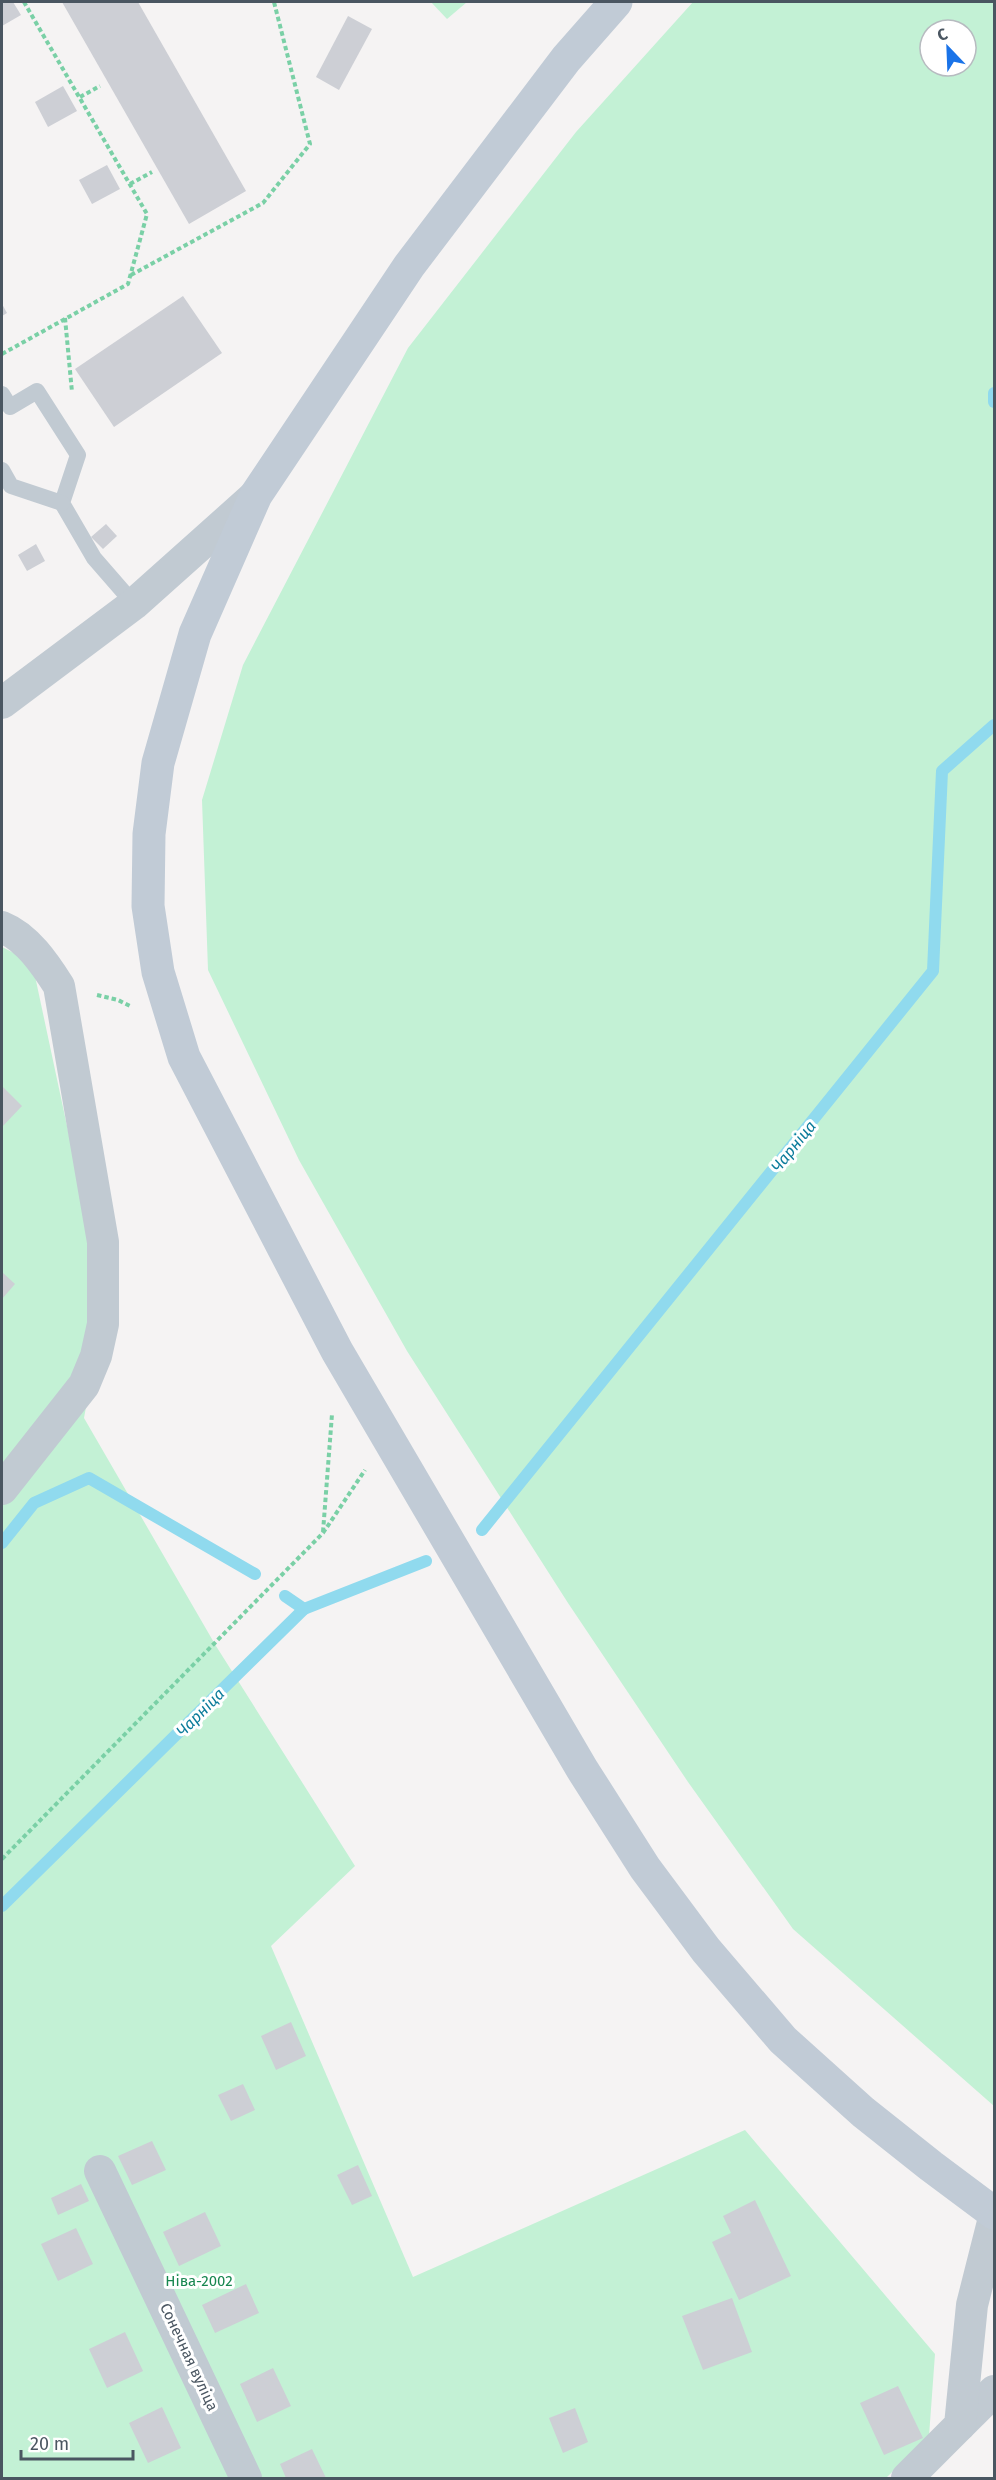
<svg xmlns="http://www.w3.org/2000/svg" width="996" height="2480" viewBox="0 0 996 2480" font-family="'Fira Sans',sans-serif">
	<style>
		.green { fill: #c3f1d5; fill-rule: evenodd }
		.lines { fill: none; stroke-linecap: round; stroke-linejoin: round }
		.stream { stroke: #90daee; stroke-width: 12 }
		.building { fill: #cdcfd5 }
		.path { stroke: #7ad0a6; stroke-width: 4; stroke-dasharray: 4.5 3; stroke-linecap: butt }
		.lane { stroke: #c1cad2; stroke-width: 16 }
		.street { stroke: #c1cad2; stroke-width: 32 }
		.secondary { stroke: #c1cbd6; stroke-width: 33 }
		.labels { text-anchor: middle; stroke-width: 6; stroke-linejoin: round; paint-order: stroke }
		.park-label { font-size: 15px; fill: #17864f; stroke: #fff }
		.street-label { font-size: 15px; fill: #4a5661; stroke: #fff }
		.water-label { font-size: 16px; font-style: italic; fill: #0c7c9b; stroke: #fff }
	</style>
	<rect width="100%" height="100%" fill="#f5f3f3"/>
	<g class="green">
		<polygon points="431,2 467,2 447,19"/>
		<path d="M693 2H994V2106L793 1929 688 1782 568 1603 407 1351 299 1160 208 970 202 800 243 665 408 348 576 132ZM930 30H966V66H930Z"/>
		<polygon points="2,947 32,962 105,1304 84,1418 216,1646 355,1866 271,1946 413,2277 745,2130 935,2354 929,2436 886,2478 2,2478"/>
	</g>
	<g class="lines">
		<g class="stream">
			<polyline points="994,393 994,402"/>
			<polyline points="482,1530 933,971 942,771 994,725"/>
			<polyline points="2,1543 34,1503 89,1478 255,1574"/>
			<polyline points="285,1596 304,1609"/>
			<polyline points="2,1906 304,1609 426,1561"/>
		</g>
	</g>
	<g class="building">
		<polygon points="2,2 13,2 21,15 2,26"/>
		<polygon points="62,2 138,2 246,191 189,224"/>
		<polygon points="348,16 372,29 339,90 316,77"/>
		<polygon points="63,86 77,111 48,127 35,102"/>
		<polygon points="107,165 120,189 92,204 79,180"/>
		<polygon points="183,296 222,353 114,427 75,369"/>
		<polygon points="2,304 7,313 2,316"/>
		<polygon points="106,524 117,536 103,549 91,537"/>
		<polygon points="36,544 45,561 27,571 18,555"/>
		<polygon points="2,1086 22,1106 2,1127"/>
		<polygon points="2,1272 15,1284 2,1299"/>
		<polygon points="291,2022 306,2056 276,2070 261,2036"/>
		<polygon points="243,2084 255,2110 231,2121 218,2095"/>
		<polygon points="152,2141 166,2170 132,2185 118,2156"/>
		<polygon points="358,2165 372,2196 352,2205 337,2175"/>
		<polygon points="81,2184 89,2201 58,2215 51,2198"/>
		<polygon points="755,2200 791,2276 739,2300 712,2242 731,2233 723,2216"/>
		<polygon points="205,2212 221,2246 179,2266 163,2232"/>
		<polygon points="76,2228 93,2264 58,2281 41,2244"/>
		<polygon points="246,2284 259,2313 215,2333 202,2305"/>
		<polygon points="732,2298 752,2352 703,2370 682,2316"/>
		<polygon points="125,2332 143,2371 107,2388 89,2349"/>
		<polygon points="273,2368 291,2406 257,2422 240,2384"/>
		<polygon points="898,2386 923,2438 884,2455 860,2403"/>
		<polygon points="162,2407 181,2448 148,2463 129,2423"/>
		<polygon points="575,2408 588,2442 563,2453 549,2418"/>
		<polygon points="312,2449 326,2478 286,2478 280,2464"/>
	</g>
	<g class="lines">
		<g class="path">
			<polyline points="80,97 100,86"/>
			<polyline points="130,184 152,172"/>
			<polyline points="131,275 263,203 310,144 274,2"/>
			<polyline points="65,318 72,392"/>
			<polyline points="2,354 128,284 147,214 24,2"/>
			<polyline points="97,995 118,1000 130,1006"/>
			<polyline points="323,1532 332,1414"/>
			<polyline points="2,1859 323,1533 365,1470"/>
		</g>
		<g class="lane">
			<polyline points="2,394 10,407 37,391 78,455 62,503 94,558 134,604"/>
			<polyline points="2,470 11,486 62,503"/>
		</g>
		<g class="street">
			<polyline points="2,703 134,604 256,495"/>
			<path d="M2 927C27 937 45 964 59 986L103 1242V1324L96 1356 84 1385 2 1489"/>
			<polyline points="100,2171 246,2478"/>
			<polyline points="960,2425 994,2391"/>
			<polyline points="907,2478 960,2425 972,2305 994,2218"/>
		</g>
		<polyline class="secondary" points="616,2 566,59 409,266 256,495 195,634 158,763 149,834 148,906 158,972 184,1057 337,1351 582,1769 645,1868 706,1950 783,2040 863,2112 931,2166 994,2213"/>
	</g>
	<g class="labels">
		<g class="park-label">
			<text x="199" y="2286">Ніва-2002</text>
		</g>
		<g class="street-label">
			<text transform="translate(189 2357) rotate(65)" y="5">Сонечная вуліца</text>
		</g>
		<g class="water-label">
			<text transform="translate(793 1146) rotate(-51)" y="6">Чарніца</text>
			<text transform="translate(200 1712) rotate(-45)" y="6">Чарніца</text>
		</g>
	</g>
	<rect width="996" height="2480" fill="none" stroke="#4a5661" stroke-width="6"/>
	<g transform="translate(948 48) rotate(337)"><circle r="28" fill="#ffffff" stroke="#b7bbc0" stroke-width="1.5"/>
	<path d="M0-4.5L10 22L0 15L-10 22Z" fill="#1a73e8"/>
	<text y="-9" font-size="16" font-weight="bold" text-anchor="middle" fill="#4a5661">С</text>
	</g>
	<path d="M21 2450v9h112v-9" fill="none" stroke="#4a5661" stroke-width="3"/>
	<text x="30" y="2450" font-size="18" fill="#4a5661" stroke="#ffffff" stroke-width="4.5" paint-order="stroke">20 m</text>
</svg>
